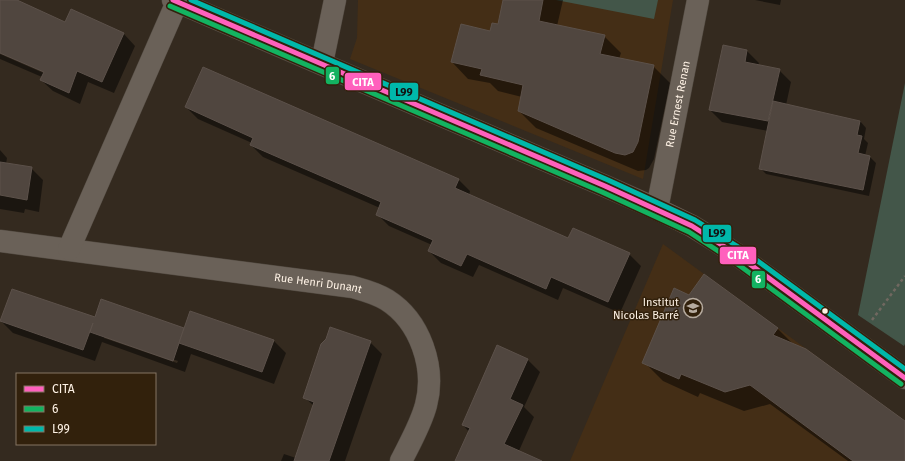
<svg xmlns="http://www.w3.org/2000/svg" width="905" height="461" viewBox="0 0 905 461" font-family="'Fira Sans',sans-serif">
	<style>
		.built { fill: #442e16 }
		.green { fill: #435649 }
		.shadow { fill: #0007; fill-rule: evenodd }
		.building { fill: #50463f; stroke: #5c514a }
		.lines { fill: none; stroke-linecap: round; stroke-linejoin: round }
		.street-casing { stroke: #50483f; stroke-width: 23 }
		.path { stroke: #706860; stroke-width: 2.5; stroke-dasharray: 3 3; stroke-linecap: butt }
		.street { stroke: #6a6158; stroke-width: 22 }
		.bus-1-casing { stroke: #32210c; stroke-width: 8 }
		.bus-2-casing { stroke: #32210c; stroke-width: 8 }
		.bus-3-casing { stroke: #32210c; stroke-width: 8 }
		.bus-1 { stroke: #ff60bd; stroke-width: 5 }
		.bus-2 { stroke: #13b361; stroke-width: 5 }
		.bus-3 { stroke: #00b8aa; stroke-width: 5 }
		.bus-dot { fill: #fef2e5; stroke: #32210c; stroke-width: 1.5 }
		.labels { text-anchor: middle; stroke-width: 3; stroke-linejoin: round; paint-order: stroke }
		.street-label { font-size: 11px; fill: #fef2e5; stroke: #32210c }
		.poi-label { font-size: 11px; fill: #fef2e5; stroke: #32210c; text-anchor: end }
		.line-badge { stroke: #32210c; stroke-width: 1.5 }
		.badge-label { font-size: 11px; text-anchor: middle; font-weight: bold; fill: #fff }
		.pale-badge-label { font-size: 11px; text-anchor: middle; font-weight: bold; fill: #111 }
	</style>
	<rect width="100%" height="100%" fill="#342a1f"/>
	<g class="built">
		<polygon points="358,0 673,0 643,179 350,59 357,38"/>
		<polygon points="663,244 905,421 905,461 570,461"/>
	</g>
	<g class="green">
		<polygon points="556,0 658,0 654,19"/>
		<polygon points="905,83 905,344 904,346 858,315"/>
	</g>
	<g class="shadow">
		<polygon points="0,0 13,0 66,23 71,11 124,34 135,46 114,93 88,82 80,104 53,91 41,80 42,77 0,59 0,54 48,75 48,73 0,52"/>
		<polygon points="504,0 563,0 557,26 604,36 621,53 619,59 653,66 670,83 654,159 649,168 646,170 638,171 536,128 519,111 522,97 498,91 490,83 468,79 452,62 498,26"/>
		<polygon points="755,0 781,0 780,5"/>
		<polygon points="723,46 747,51 759,63 758,66 779,70 791,82 786,105 860,121 866,128 864,139 868,143 865,156 870,157 876,163 869,196 766,174 760,168 768,131 722,122 710,110"/>
		<polygon points="186,107 459,180 470,191 469,195 569,239 629,254 641,266 620,313 563,288 558,300 479,265 473,277 441,263 429,251 432,245 389,226 377,214 380,208 263,157 251,145 252,143 198,119"/>
		<polygon points="0,150 7,158 6,164 31,168 43,180 39,212 25,209 24,213 0,209"/>
		<polygon points="705,276 778,329 793,344 905,423 905,461 848,461 770,404 744,411 700,393 698,397 663,381 644,362"/>
		<path d="M95 319 184 328 274 341 286 353 274 384 191 354 185 372 102 342 95 361 13 333 1 321ZM104 336 178 361 177 363 104 338Z"/>
		<polygon points="370,342 382,354 345,461 281,461 284,454 296,458 314,406 304,397"/>
		<polygon points="498,347 528,360 540,372 524,407 534,417 518,453 526,461 457,461 469,432 463,425"/>
	</g>
	<g class="building">
		<polygon points="0,0 17,0 65,22 71,9 124,33 102,82 77,71 69,93 40,80 44,72 0,53"/>
		<polygon points="503,0 543,0 539,21 605,35 600,54 654,65 638,142 633,152 625,155 615,153 518,111 523,85 480,75 482,69 451,62 461,24 490,31 492,23 498,24"/>
		<polygon points="723,45 747,50 745,62 780,69 768,121 709,110"/>
		<polygon points="203,67 459,179 455,188 525,219 568,238 573,228 630,253 608,302 551,277 546,289 467,254 461,266 428,251 433,240 376,215 381,202 250,145 253,138 185,107"/>
		<polygon points="773,101 860,121 857,135 862,136 858,153 870,156 863,190 759,169"/>
		<polygon points="0,162 32,167 27,200 0,195"/>
		<polygon points="704,274 778,328 773,335 806,349 905,421 905,461 853,461 750,385 725,392 681,374 679,379 642,363 674,288 689,295"/>
		<polygon points="12,289 95,317 101,299 184,328 173,361 90,332 93,323 83,350 0,321"/>
		<polygon points="190,311 274,340 262,372 179,343"/>
		<polygon points="330,327 371,341 329,461 294,461 314,402 303,398 321,344 326,339"/>
		<polygon points="497,345 528,359 510,399 523,405 504,444 542,461 455,461 470,428 462,425"/>
	</g>
	<g class="lines">
		<g class="street-casing">
			<g id="street">
				<polyline points="173,0 605,186 657,209 692,226 716,241 736,254 905,378"/>
				<polyline points="322,63 335,0"/>
				<path id="s1" d="M657 209 698 0"/>
				<path id="s2" d="M0 241 353 287C364 290 376 293 387 300 420 321 436 367 426 405 421 424 410 443 401 461"/>
				<polyline points="69,249 177,2"/>
			</g>
		</g>
		<polyline class="path" points="872,320 905,276"/>
		<use href="#street" class="street"/>
		<g class="bus-1-casing">
			<polyline id="bus-1" points="173,0 605,186 692,226 736,254 905,378"/>
		</g>
		<g class="bus-2-casing">
			<polyline id="bus-2" points="170,6 602,192 689,232 732,260 901,384"/>
		</g>
		<g class="bus-3-casing">
			<polyline id="bus-3" points="191,0 608,180 695,220 740,248 905,369"/>
		</g>
		<use href="#bus-1" class="bus-1"/>
		<use href="#bus-2" class="bus-2"/>
		<use href="#bus-3" class="bus-3"/>
	</g>
	<defs>
		<g id="school-ring" transform="scale(1)"><circle r="9.5" fill="#32210c" stroke="#b7aca0" stroke-width="1.5"/><path d="M0-5L7-2L0 1L-7-2ZM-4 1L0 2.5L4 1V4Q0 6-4 4Z" fill="#b7aca0"/></g>
	</defs>
	<g fill-rule="evenodd">
		<use href="#school-ring" x="693" y="308"/>
	</g>
	<circle class="bus-dot" cx="825" cy="311" r="3.5"/>
	<g class="labels">
		<g class="street-label">
			<text dy="4" stroke="none"><textPath href="#s1" startOffset="107">Rue Ernest Renan</textPath></text>
			<text dy="4" stroke="none"><textPath href="#s2" startOffset="321">Rue Henri Dunant</textPath></text>
		</g>
		<g class="poi-label">
			<text x="679" y="306">Institut<tspan x="679" dy="13">Nicolas Barré</tspan></text>
		</g>
	</g>
	<g class="line-badge">
		<rect x="325" y="66" width="15" height="19" rx="4" fill="#13b361"/>
		<rect x="344" y="72" width="38" height="19" rx="4" fill="#ff60bd"/>
		<rect x="389" y="82" width="30" height="19" rx="4" fill="#00b8aa"/>
		<rect x="702" y="224" width="30" height="19" rx="4" fill="#00b8aa"/>
		<rect x="719" y="246" width="38" height="19" rx="4" fill="#ff60bd"/>
		<rect x="751" y="270" width="15" height="19" rx="4" fill="#13b361"/>
	</g>
	<g class="badge-label">
		<text x="332" y="80">6</text>
		<text x="363" y="86">CITA</text>
		<text x="738" y="259">CITA</text>
		<text x="758" y="283">6</text>
	</g>
	<g class="pale-badge-label">
		<text x="404" y="96">L99</text>
		<text x="717" y="237">L99</text>
	</g>
	<rect x="16" y="373" width="140" height="72" fill="#32210c" stroke="#847563"/>
	<rect x="24" y="386" width="20" height="6" fill="#ff60bd" stroke="#847563"/>
	<text x="52" y="393" font-size="12" fill="#fef2e5">CITA</text>
	<rect x="24" y="406" width="20" height="6" fill="#13b361" stroke="#847563"/>
	<text x="52" y="413" font-size="12" fill="#fef2e5">6</text>
	<rect x="24" y="426" width="20" height="6" fill="#00b8aa" stroke="#847563"/>
	<text x="52" y="433" font-size="12" fill="#fef2e5">L99</text>
</svg>
